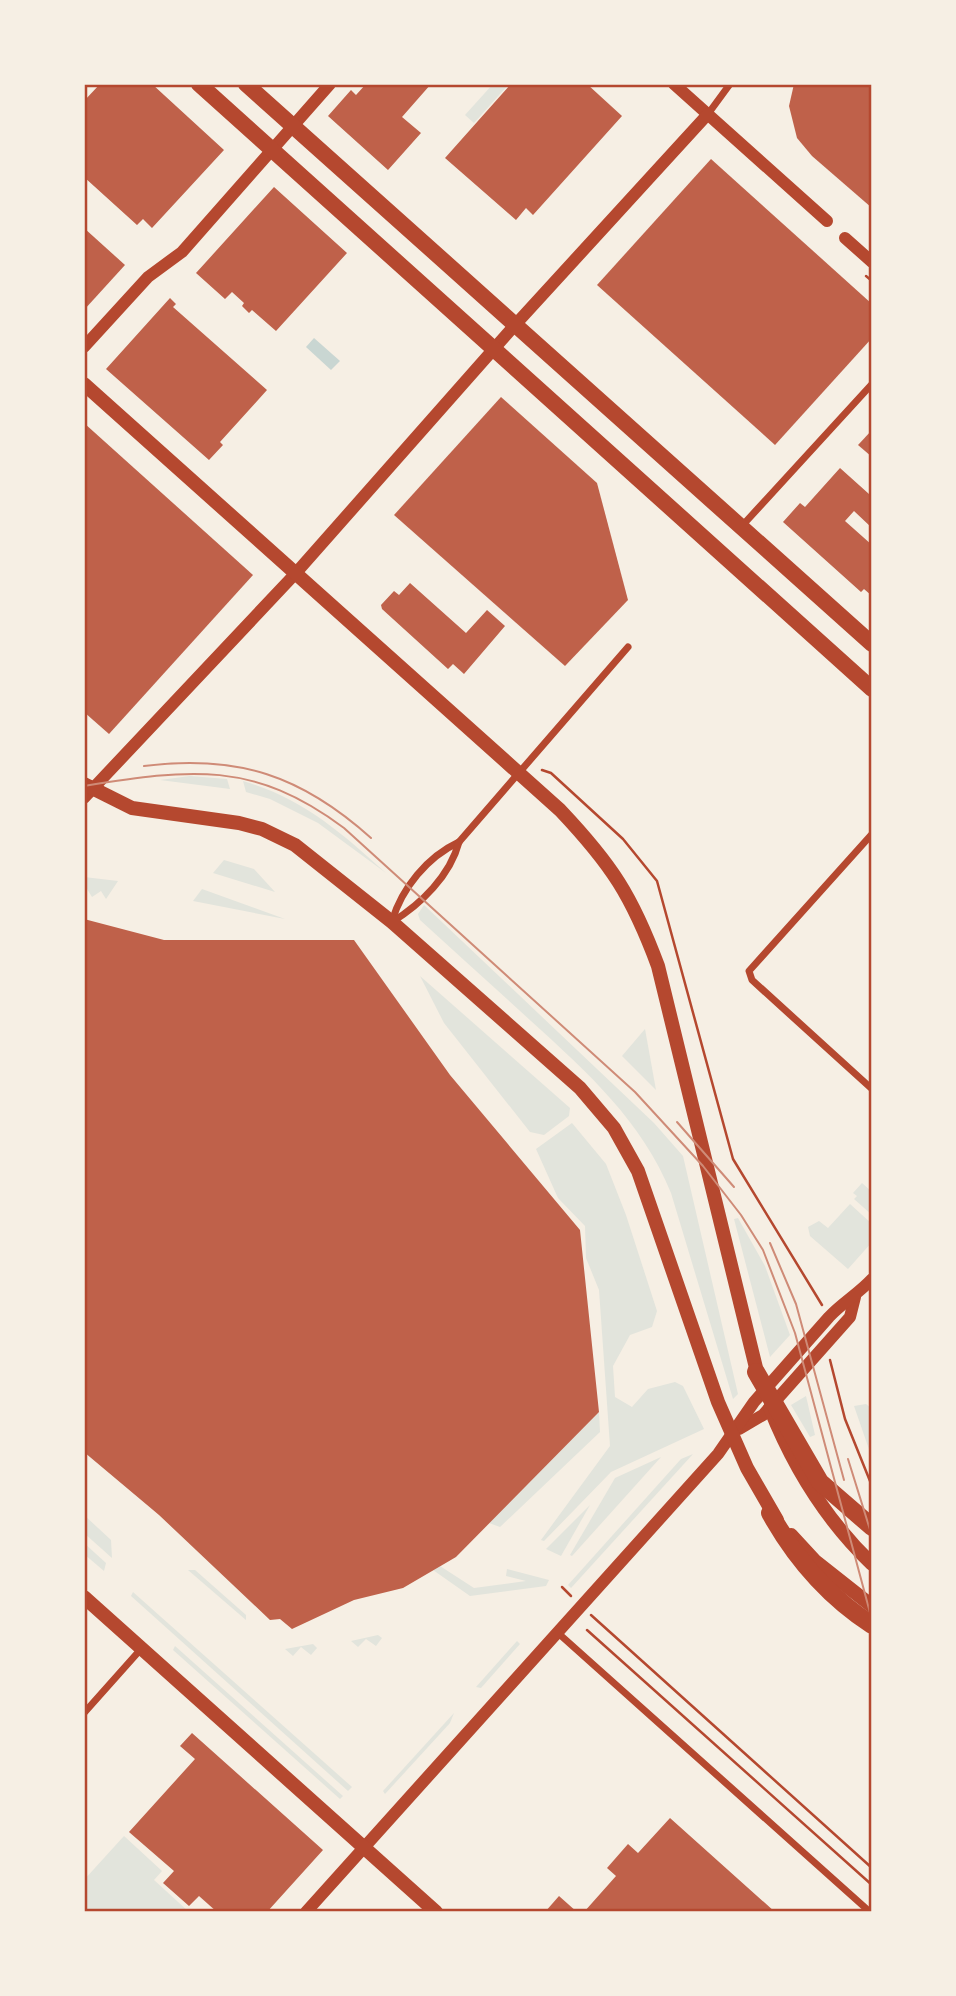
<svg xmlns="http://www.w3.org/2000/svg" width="956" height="1996" viewBox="0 0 956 1996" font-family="'IBM Plex Sans',sans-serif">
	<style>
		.green { fill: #e2e4dc }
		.water { fill: #c9d6d2 }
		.building { fill: #bf614a }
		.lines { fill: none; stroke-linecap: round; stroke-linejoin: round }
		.path { stroke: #b5482f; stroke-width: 2.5 }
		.minor { stroke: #b5482f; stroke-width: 7 }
		.tertiary { stroke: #b5482f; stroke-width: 12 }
		.secondary { stroke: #b5482f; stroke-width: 14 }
		.primary { stroke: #b5482f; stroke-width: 16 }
		.motorway { stroke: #b5482f; stroke-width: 18 }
		.tram { stroke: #cf8b77; stroke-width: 2 }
		.neatline { fill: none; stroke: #b5482f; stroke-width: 2.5 }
	</style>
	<rect width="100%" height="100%" fill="#f6efe4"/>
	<g class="green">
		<polygon points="493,84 509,84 474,123 465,115"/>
		<polygon points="190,776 227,779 230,789 160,780"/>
		<path d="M243 781C302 798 341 832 386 873L318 823 270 799 246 792Z"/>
		<polygon points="224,860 254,869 275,892 213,873"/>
		<polygon points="84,877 118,881 106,899 101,891 92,897 84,884"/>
		<polygon points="202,889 285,919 193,901"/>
		<path d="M424 905 654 1123 683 1156 738 1394 733 1399 671 1193C642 1121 587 1072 531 1021 494 987 457 954 420 920L418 914Z"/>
		<polygon points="420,976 570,1108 569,1116 544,1135 530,1132 444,1023"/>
		<polygon points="645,1029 656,1090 622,1056"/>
		<polygon points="572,1123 606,1164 626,1215 657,1311 652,1327 630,1335 613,1366 615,1397 632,1407 648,1389 675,1382 683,1386 704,1429 611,1472 544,1541 541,1540 610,1446 599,1290 586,1258 585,1226 558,1198 536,1149"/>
		<polygon points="862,1183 872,1192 872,1215 854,1199 857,1196 853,1193"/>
		<polygon points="850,1204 872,1224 872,1242 848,1269 810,1236 808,1227 819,1221 828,1228"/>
		<polygon points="738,1218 765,1266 790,1335 770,1357 734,1219"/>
		<polygon points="806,1396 815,1435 810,1437 791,1405"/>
		<polygon points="866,1404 872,1409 872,1458 854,1406"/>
		<polygon points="599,1412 600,1432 500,1527 489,1523"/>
		<polygon points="693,1454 571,1588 568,1585 681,1459"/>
		<polygon points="661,1457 572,1556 570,1555 615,1478"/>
		<polygon points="590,1505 561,1556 546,1549"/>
		<polygon points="84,1515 111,1540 112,1558 84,1533"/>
		<polygon points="84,1543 106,1563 104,1571 84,1554"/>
		<polygon points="440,1566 474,1588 526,1581 506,1576 507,1569 549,1580 546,1586 470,1596 433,1570"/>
		<polygon points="188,1570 195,1570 246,1615 246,1620"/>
		<polygon points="133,1592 352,1787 348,1791 131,1596"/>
		<polygon points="378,1635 382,1638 376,1646 366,1639 358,1647 351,1641"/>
		<polygon points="517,1641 520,1644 481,1688 476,1687"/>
		<polygon points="313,1644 317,1648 311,1655 301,1647 293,1656 285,1649"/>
		<polygon points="175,1646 343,1796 340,1799 173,1650"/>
		<polygon points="454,1713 450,1723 385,1794 383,1791"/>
		<polygon points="124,1836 162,1871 154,1880 189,1912 84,1912 84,1880"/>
	</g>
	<polygon class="water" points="314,338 340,361 331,370 306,347"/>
	<g class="building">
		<polygon points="100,84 152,84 224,150 152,228 143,219 137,225 84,177 84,101"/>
		<polygon points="366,84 431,84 402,117 421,133 388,170 328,116 351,90 356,95"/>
		<polygon points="511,84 587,84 622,116 533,215 526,208 516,220 445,158"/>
		<polygon points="794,84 872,84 872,208 812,156 797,138 789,106"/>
		<polygon points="711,159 872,304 872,338 775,445 597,285"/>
		<polygon points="274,187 347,253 276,331 252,310 249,313 242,306 244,303 232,292 225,299 196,273"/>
		<polygon points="84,228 125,265 84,310"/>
		<polygon points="170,298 176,304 173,307 267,390 220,442 223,445 209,460 106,369"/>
		<polygon points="501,397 597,483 628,600 565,666 394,515"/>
		<polygon points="84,423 253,575 109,734 84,712"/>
		<polygon points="872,430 872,457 858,445"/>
		<polygon points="840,468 869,494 872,491 872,528 854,511 845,521 872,545 872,596 864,589 861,592 783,522 800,503 805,507"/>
		<polygon points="410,583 466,633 487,610 505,626 464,674 453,664 448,669 382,609 381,605 394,591 399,595"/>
		<polygon points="84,919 164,940 354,940 450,1075 580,1230 599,1412 456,1557 403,1588 354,1600 292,1629 280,1619 270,1620 159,1515 84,1452"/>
		<polygon points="192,1733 323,1850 267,1912 217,1912 199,1896 189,1906 163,1883 174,1871 129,1832 195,1759 180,1746"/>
		<polygon points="670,1818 775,1912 584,1912 616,1876 607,1868 628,1844 638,1853"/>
		<polygon points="559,1896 577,1912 545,1912"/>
	</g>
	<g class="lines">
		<g class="path">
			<polyline points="866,276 872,281"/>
			<polyline points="542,770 551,773 623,839 657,881 733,1159 822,1305"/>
			<polyline points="830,1360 845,1419 872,1486"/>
			<polyline points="562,1587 571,1596"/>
			<polyline points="591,1615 872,1868"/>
			<polyline points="587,1630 872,1885"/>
		</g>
		<g class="minor">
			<polyline points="708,114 730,84"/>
			<polyline points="741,527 872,384"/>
			<polyline points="872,834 749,971 752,980 872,1089"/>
			<path d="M392 921C402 888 427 857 459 842"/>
			<path d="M392 922C421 904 450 876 459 842L628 647"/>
			<polyline points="558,1633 870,1912"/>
			<polyline points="84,1713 141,1649"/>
		</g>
		<g class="tertiary">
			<polyline points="674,84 827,221"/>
			<polyline points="845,238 872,262"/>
			<polyline points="84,347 148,277 182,252 330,84"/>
			<polyline points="84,798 295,574 515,325 708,114"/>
			<polyline points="739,1429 763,1415 850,1317 855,1297"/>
			<path d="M306 1912 718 1454 754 1402 829 1317C842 1303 858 1294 872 1279"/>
		</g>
		<g class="secondary">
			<path d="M84 384 560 810C612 865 632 896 658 966L759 1380"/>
			<polyline points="84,784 132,808 239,823 262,829 295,845 392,922 580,1088 614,1128 638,1171 718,1402 747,1468 777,1520"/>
			<path d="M770 1408C793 1466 827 1521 872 1564"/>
			<polyline points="791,1535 815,1561 872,1606"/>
			<polyline points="84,1597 436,1912"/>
		</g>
		<g class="primary">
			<polyline points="199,84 872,689"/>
			<polyline points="246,84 872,644"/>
		</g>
		<g class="motorway">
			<polyline points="756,1372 820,1482 872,1527"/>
			<path d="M770 1513C795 1558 829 1597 872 1625"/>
		</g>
		<g class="tram">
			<path d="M144 766C238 754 302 776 371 838"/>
			<path d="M84 786C190 769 253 760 344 828L635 1092 703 1166 741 1215 763 1250 795 1333 872 1620"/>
			<polyline points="677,1122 734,1187"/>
			<polyline points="770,1243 796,1304 844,1480"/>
			<polyline points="848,1459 872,1536"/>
		</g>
	</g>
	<rect width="956" height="1996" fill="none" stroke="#f6efe4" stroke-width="172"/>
	<rect x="86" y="86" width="784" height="1824" class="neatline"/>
</svg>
